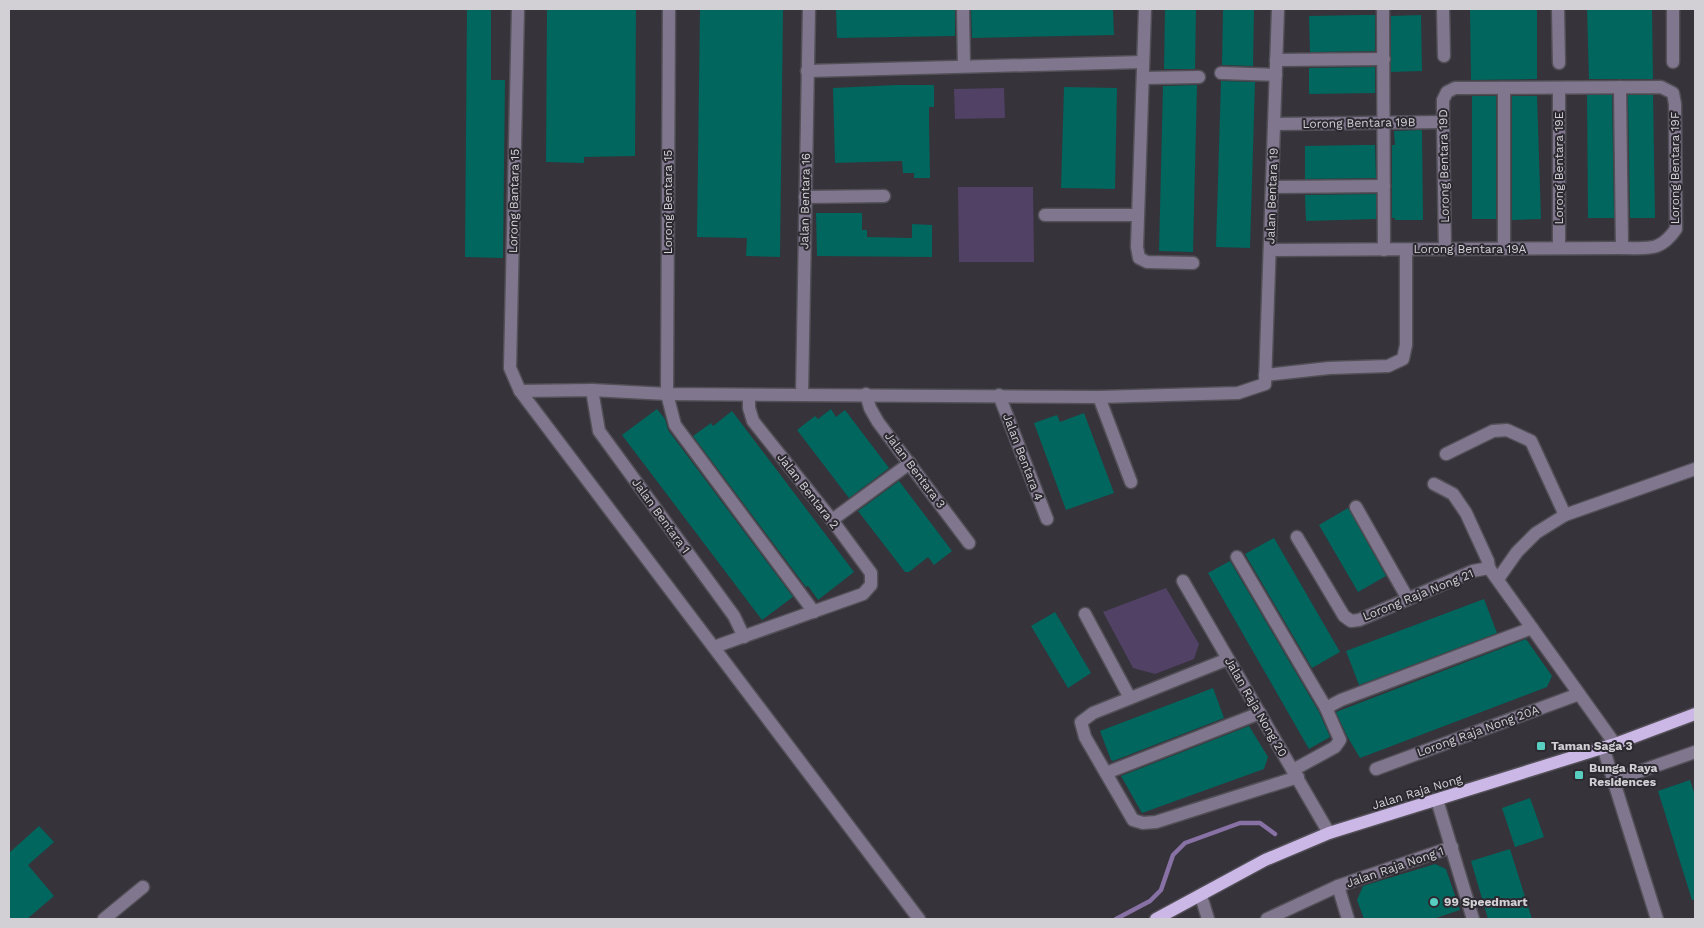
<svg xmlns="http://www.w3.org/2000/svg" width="1704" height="928" viewBox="0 0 1704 928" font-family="'Work Sans',sans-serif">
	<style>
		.green { fill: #514165 }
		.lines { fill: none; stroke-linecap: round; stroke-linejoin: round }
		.stream { stroke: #8871a4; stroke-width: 4.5 }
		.building { fill: #01665d }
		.minor-casing { stroke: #524f57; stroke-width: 15 }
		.major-casing { stroke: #524f57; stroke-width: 15 }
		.minor { stroke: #80778e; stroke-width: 12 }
		.major { stroke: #ccb8e7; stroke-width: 12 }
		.poi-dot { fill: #58cec0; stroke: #2c2930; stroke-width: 2 }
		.labels { text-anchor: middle; stroke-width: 4; stroke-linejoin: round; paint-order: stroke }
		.street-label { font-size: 12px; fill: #d2d0d5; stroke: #2c2930 }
		.poi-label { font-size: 12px; font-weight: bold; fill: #d2d0d5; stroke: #2c2930; text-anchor: start }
	</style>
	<rect width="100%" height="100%" fill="#36333b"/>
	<g class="green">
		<polygon points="1004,88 1005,118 955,119 954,89"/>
		<polygon points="958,187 1033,187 1034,262 959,262"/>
		<polygon points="1166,588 1199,644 1194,659 1155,674 1133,668 1103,612"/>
	</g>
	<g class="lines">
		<polyline class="stream" points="1116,919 1150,901 1161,890 1173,855 1185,843 1240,823 1260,823 1275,834"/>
	</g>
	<g class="building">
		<polygon points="467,9 491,9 491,80 505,80 503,258 465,257"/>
		<polygon points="547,9 636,9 635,156 584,157 584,163 546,162"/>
		<polygon points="700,9 783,9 780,257 746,256 747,238 697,237"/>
		<polygon points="836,9 955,9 955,36 837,38"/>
		<polygon points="971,9 1113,9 1114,35 972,38"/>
		<polygon points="1165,9 1196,9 1195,69 1164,69"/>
		<polygon points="1223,9 1254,9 1253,66 1222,65"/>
		<polygon points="1470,9 1537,9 1537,79 1471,80"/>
		<polygon points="1587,9 1652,9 1653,79 1589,79"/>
		<polygon points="1362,15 1375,15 1375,51 1310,52 1309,16"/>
		<polygon points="1421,15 1422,71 1391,72 1391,16"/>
		<polygon points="1375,67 1375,93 1309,94 1309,68"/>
		<polygon points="1221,81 1255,82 1250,248 1216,247"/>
		<polygon points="896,85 934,85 934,107 929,107 929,121 930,178 914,178 914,173 903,173 902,161 835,163 833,88"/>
		<polygon points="1197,85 1193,252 1159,251 1163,86"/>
		<polygon points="1064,87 1117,88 1115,189 1061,188"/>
		<polygon points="1587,95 1612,95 1614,218 1588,218"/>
		<polygon points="1628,95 1653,95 1655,218 1630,218"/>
		<rect x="1472" y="96" width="24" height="123"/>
		<polygon points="1512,96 1537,96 1541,219 1512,220"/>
		<polygon points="1422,130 1423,220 1395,220 1395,218 1392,218 1392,145 1395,145 1394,131"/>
		<polygon points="1362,145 1375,145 1376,178 1305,179 1305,146"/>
		<polygon points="1376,194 1376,219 1306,221 1305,195"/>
		<polygon points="816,213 862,213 862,230 867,230 867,237 912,238 912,224 932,225 932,257 817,256"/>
		<polygon points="657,409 665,419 668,430 793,597 762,620 622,435"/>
		<polygon points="831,409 836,417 845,410 889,468 849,498 797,430 815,416 818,419"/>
		<polygon points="732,411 854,572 818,600 808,586 806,587 693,436 711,423 713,426"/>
		<polygon points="1084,413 1114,493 1066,510 1034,423 1057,415 1060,422"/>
		<polygon points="899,481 952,551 934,565 928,557 909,572 905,572 858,511"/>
		<polygon points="1348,508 1386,576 1358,592 1319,525"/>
		<polygon points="1274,538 1340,652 1312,668 1245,554"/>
		<polygon points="1230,561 1319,712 1330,737 1309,749 1208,573"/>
		<polygon points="1484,599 1497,633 1359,685 1346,651"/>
		<polygon points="1055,612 1091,673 1068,688 1031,626"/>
		<polygon points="1526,639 1552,676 1547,687 1360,758 1347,736 1336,712"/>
		<polygon points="1213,688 1224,718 1113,761 1111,760 1100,731"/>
		<polygon points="1249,726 1268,757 1264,769 1142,813 1121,776"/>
		<polygon points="1690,780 1695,795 1695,900 1692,900 1658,791"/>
		<polygon points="1530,798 1544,837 1515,847 1502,808"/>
		<polygon points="39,826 54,842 28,865 54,896 27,919 9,919 9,853"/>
		<polygon points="1510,849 1532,919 1488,919 1471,861"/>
		<polygon points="1435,864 1446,869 1460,910 1433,919 1364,919 1357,900 1363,886"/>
	</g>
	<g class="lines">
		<g class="minor-casing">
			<g id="minor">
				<polyline points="518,9 510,368 520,391 919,919"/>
				<polyline points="669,9 667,394 675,425 814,612"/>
				<polyline points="963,9 964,66"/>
				<polyline points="1145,9 1137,247 1139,258 1147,262 1193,263"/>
				<polyline points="1383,9 1384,250"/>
				<polyline points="1443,9 1444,56"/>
				<polyline points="1558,9 1559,63"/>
				<polyline points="1276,60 1384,59"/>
				<polyline points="1673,62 1673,9"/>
				<polyline points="807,71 1143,62"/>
				<polyline points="1221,73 1276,75"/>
				<polyline points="1143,78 1199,77"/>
				<polyline points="1620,87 1622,248"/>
				<polyline points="1504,88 1504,249"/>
				<polyline points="1559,88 1559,248"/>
				<polyline points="1274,124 1443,122"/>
				<polyline points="1272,187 1384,186"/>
				<polyline points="805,197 884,196"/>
				<polyline points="1045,215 1138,215"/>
				<path d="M1270 250 1622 248C1649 248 1660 252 1676 229L1675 104 1673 93 1661 87 1455 88 1447 92 1443 100V122L1445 249"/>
				<polyline points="1265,375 1329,368 1388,366 1403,359 1406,345 1406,250"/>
				<polyline points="592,390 599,431 734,616 744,637"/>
				<polyline points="520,391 592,390 667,394 1099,397 1238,393 1265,384 1278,9"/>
				<polyline points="802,394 809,9"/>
				<polyline points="866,394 870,408 878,422 969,543"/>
				<polyline points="999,395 1047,519"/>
				<polyline points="1099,397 1131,482"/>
				<polyline points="1446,454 1493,431 1507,430 1531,441 1565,515"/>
				<polyline points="1434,484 1453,494 1466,513 1488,561 1489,568"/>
				<polyline points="1356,507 1408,599"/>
				<polyline points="832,520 910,463"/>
				<polyline points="1297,537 1344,616 1351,621 1359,620 1473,571 1489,568 1615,744"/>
				<polyline points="1237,557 1326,708 1340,740 1335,747 1293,770"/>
				<polyline points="1498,579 1517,552 1536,533 1565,515 1695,469"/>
				<polyline points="1183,581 1329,833"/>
				<polyline points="1085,614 1130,698"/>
				<polyline points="714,647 863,594 871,585 871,573 832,520 753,421 749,408 749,395"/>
				<polyline points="1228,659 1093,713 1081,722 1085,737 1133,820 1143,823 1156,822 1298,777"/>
				<polyline points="1326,708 1341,700 1532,628"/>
				<polyline points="1603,747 1657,919"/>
				<polyline points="1376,769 1579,694"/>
				<polyline points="1106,773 1260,713"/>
				<polyline points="1615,780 1695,752"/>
				<polyline points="1437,800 1473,919"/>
				<polyline points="1338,886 1348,919"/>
				<polyline points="1201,896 1208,919"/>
				<polyline points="104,919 143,887"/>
				<polyline points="1267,919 1338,886 1452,847"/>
			</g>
		</g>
		<g class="major-casing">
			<polyline id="major" points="1156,919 1265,860 1329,833 1615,744 1695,714"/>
		</g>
		<use href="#minor" class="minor"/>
		<use href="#major" class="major"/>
	</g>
	<g class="poi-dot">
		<rect x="1536" y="741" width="10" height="10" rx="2.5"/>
		<rect x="1574" y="770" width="10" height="10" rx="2.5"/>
		<circle cx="1434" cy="902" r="5"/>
	</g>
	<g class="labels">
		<g class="street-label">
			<text transform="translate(1359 123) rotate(-1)" y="4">Lorong Bentara 19B</text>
			<text transform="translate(1444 166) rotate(-91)" y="4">Lorong Bentara 19D</text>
			<text transform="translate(1559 168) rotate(-90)" y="4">Lorong Bentara 19E</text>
			<text transform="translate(1675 168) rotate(-90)" y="4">Lorong Bentara 19F</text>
			<text transform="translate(1272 196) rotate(-88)" y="4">Jalan Bentara 19</text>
			<text transform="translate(514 201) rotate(-89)" y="4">Lorong Bantara 15</text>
			<text transform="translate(805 201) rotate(-89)" y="4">Jalan Bentara 16</text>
			<text transform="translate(668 202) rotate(-90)" y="4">Lorong Bentara 15</text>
			<text x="1470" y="253">Lorong Bentara 19A</text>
			<text transform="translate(1023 457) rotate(69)" y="4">Jalan Bentara 4</text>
			<text transform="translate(915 470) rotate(53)" y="4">Jalan Bentara 3</text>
			<text transform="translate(808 491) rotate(52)" y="4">Jalan Bentara 2</text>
			<text transform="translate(661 516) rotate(54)" y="4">Jalan Bentara 1</text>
			<text transform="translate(1418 595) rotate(-22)" y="4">Lorong Raja Nong 21</text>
			<text transform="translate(1256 707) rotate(60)" y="4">Jalan Raja Nong 20</text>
			<text transform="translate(1478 731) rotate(-20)" y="4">Lorong Raja Nong 20A</text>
			<text transform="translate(1417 792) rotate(-17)" y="4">Jalan Raja Nong</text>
			<text transform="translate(1395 867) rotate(-19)" y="4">Jalan Raja Nong 1</text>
		</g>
		<g class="poi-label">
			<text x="1551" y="750">Taman Saga 3</text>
			<text x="1589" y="772">Bunga Raya<tspan x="1589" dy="14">Residences</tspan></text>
			<text x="1444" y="906">99 Speedmart</text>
		</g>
	</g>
	<rect width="1704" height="928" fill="none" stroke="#d2d0d5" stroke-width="20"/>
</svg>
